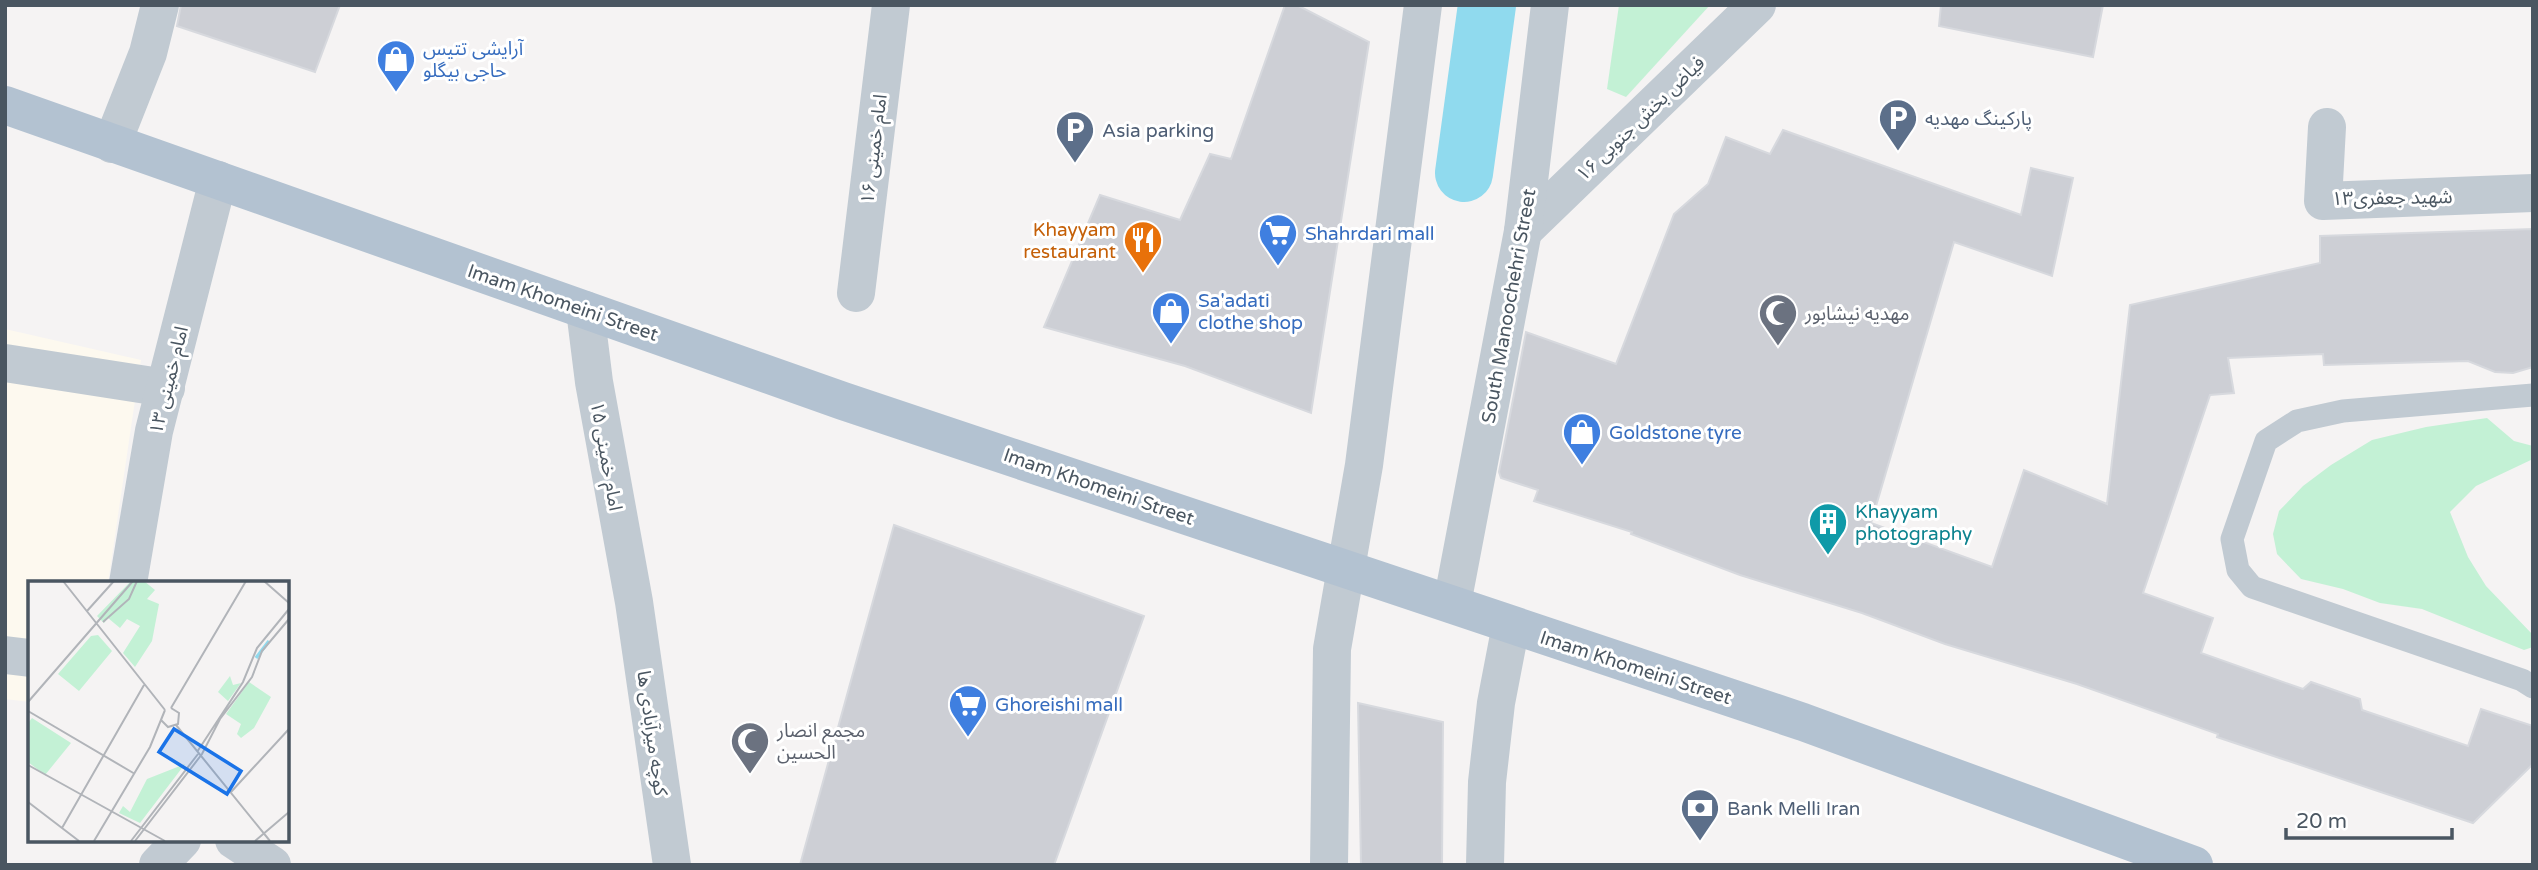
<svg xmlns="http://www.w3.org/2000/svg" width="2538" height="870" viewBox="0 0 2538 870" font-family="'Varela Round','Noto Sans Arabic',sans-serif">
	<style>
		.commercial { fill: #fdf9ef }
		.green { fill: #c3f1d5 }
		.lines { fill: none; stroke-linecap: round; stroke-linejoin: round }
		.canal { stroke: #90daee; stroke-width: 58 }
		.building { fill: #cdcfd5; stroke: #d7d9de; stroke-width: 2 }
		.service { stroke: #c1cad2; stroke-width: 23 }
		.minor { stroke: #c1cad2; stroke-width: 38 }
		.tertiary { stroke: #c1cad2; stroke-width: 38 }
		.primary { stroke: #b3c2d1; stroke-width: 38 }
		.labels { text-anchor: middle; stroke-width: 6; stroke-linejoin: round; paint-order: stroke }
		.shop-label { font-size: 19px; fill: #366cbe; stroke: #fff; text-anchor: start }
		.street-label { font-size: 19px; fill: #4a5661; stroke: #fff }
		.service-label { font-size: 19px; fill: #4e5e75; stroke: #fff; text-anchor: start }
		.food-label { font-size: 19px; fill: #c56008; stroke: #fff; text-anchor: end }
		.worship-label { font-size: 19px; fill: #5b616d; stroke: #fff; text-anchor: start }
		.culture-label { font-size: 19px; fill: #0d838f; stroke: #fff; text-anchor: start }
		.inset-river { fill: none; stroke: #90daee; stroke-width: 3.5 }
		.inset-road { fill: none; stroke: #b1b4b9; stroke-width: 2 }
		.view { fill: #1a73e8; fill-opacity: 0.15; stroke: #1a73e8; stroke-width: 3.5 }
		.inset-edge { fill: none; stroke: #4a5661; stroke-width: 3.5 }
	</style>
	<rect width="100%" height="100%" fill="#f5f3f3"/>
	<polygon class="commercial" points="5,329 141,360 108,583 30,583 30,702 5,699"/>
	<g class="green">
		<polygon points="1619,5 1710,5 1626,97 1607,89"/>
		<polygon points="2487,418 2514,441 2533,446 2533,459 2476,486 2450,512 2468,557 2486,586 2533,635 2533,647 2524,650 2422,609 2380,603 2343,589 2301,579 2277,554 2273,534 2279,511 2303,486 2331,465 2372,440 2426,427"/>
	</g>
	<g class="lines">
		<polyline class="canal" points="1464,173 1487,5"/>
	</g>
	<g class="building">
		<polygon points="181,5 340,5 315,72 177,26"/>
		<polygon points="1285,5 1297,5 1369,42 1311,413 1185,366 1044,327 1100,195 1180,220 1210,154 1231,159"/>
		<polygon points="1941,5 2103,5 2093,57 1939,26"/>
		<polygon points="1783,130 2021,215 2031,168 2073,178 2052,276 1954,242 1871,523 1992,567 2024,470 2107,504 2130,305 2320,263 2320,236 2533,229 2533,367 2513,373 2495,372 2468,361 2324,365 2323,354 2228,358 2234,393 2210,395 2143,593 2213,618 2201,653 2303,689 2311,682 2360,699 2362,710 2468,746 2481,709 2533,726 2533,764 2473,823 2217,737 2218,734 2077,684 1945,644 1862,613 1740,575 1631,534 1632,532 1534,501 1538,490 1501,478 1499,472 1526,332 1616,364 1674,214 1708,184 1726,137 1770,154"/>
		<polygon points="894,525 1144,616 1054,865 800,865"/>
		<polygon points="1358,703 1443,722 1442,865 1361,865"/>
	</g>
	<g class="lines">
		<polyline class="service" points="2533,395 2343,411 2297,421 2266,441 2232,539 2238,570 2252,587 2522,680 2533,687"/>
		<g class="minor">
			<polyline points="2327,127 2323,201 2533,193"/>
			<polyline points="112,144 148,53 160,5"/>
			<polyline points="1523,231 1757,5"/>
			<polyline points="856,293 891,5"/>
			<polyline points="585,310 594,382 634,602 672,865"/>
			<polyline points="5,363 166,388"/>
			<polyline points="128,583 154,431 218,180"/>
			<polyline points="5,655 30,658"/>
			<polyline points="234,840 272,865"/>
			<polyline points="158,865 182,840"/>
		</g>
		<g class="tertiary">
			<polyline points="1452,604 1523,231 1550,5"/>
			<polyline points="1329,865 1332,649 1364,465 1423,5"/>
			<polyline points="1485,865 1487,782 1496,703 1511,625"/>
		</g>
		<polyline class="primary" points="5,105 843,401 1803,722 2194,865"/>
	</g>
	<defs>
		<g id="shop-pin" transform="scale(2.0125)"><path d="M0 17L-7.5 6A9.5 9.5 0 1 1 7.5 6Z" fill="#3f7fe0" stroke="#fff"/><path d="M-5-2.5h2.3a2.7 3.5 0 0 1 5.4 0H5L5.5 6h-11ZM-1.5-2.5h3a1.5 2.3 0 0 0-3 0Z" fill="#fff"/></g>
		<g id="parking-pin" transform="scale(2.0125)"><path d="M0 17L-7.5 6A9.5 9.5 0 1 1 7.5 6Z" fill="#5c6f8a" stroke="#fff"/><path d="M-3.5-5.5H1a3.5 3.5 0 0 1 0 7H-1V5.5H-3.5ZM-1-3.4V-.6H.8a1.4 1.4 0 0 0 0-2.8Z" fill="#fff"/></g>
		<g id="supermarket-pin" transform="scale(2.0125)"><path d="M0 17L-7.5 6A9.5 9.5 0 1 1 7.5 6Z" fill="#3f7fe0" stroke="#fff"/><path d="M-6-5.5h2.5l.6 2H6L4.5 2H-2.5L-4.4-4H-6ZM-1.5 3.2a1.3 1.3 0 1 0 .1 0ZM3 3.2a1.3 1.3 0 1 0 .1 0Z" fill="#fff"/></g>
		<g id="restaurant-pin" transform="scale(2.0125)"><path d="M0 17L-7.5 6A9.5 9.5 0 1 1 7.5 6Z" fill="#e8710a" stroke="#fff"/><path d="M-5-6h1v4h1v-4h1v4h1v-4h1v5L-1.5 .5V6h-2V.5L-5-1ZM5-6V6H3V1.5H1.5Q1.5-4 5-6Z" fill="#fff"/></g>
		<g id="mosque-pin" transform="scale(2.0125)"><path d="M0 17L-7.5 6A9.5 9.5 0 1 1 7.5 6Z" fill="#6b7280" stroke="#fff"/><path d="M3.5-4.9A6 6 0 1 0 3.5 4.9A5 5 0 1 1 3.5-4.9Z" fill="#fff"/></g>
		<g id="building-pin" transform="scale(2.0125)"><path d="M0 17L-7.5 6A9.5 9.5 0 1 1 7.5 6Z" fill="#0f9aa8" stroke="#fff"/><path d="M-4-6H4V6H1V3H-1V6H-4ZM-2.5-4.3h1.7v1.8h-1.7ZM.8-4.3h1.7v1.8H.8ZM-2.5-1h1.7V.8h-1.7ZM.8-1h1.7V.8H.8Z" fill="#fff"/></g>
		<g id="bank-pin" transform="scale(2.0125)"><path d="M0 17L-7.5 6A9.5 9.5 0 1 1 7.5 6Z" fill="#5c6f8a" stroke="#fff"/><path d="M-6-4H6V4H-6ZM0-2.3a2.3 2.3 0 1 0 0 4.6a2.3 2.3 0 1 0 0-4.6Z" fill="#fff"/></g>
	</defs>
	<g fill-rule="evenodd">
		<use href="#shop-pin" x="396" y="59"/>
		<use href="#parking-pin" x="1898" y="118"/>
		<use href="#parking-pin" x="1075" y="130"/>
		<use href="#supermarket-pin" x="1278" y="233"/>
		<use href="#restaurant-pin" x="1143" y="240"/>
		<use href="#shop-pin" x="1171" y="311"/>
		<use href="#mosque-pin" x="1778" y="313"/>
		<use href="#shop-pin" x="1582" y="432"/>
		<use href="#building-pin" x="1828" y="522"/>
		<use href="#supermarket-pin" x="968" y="704"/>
		<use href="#mosque-pin" x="750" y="741"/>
		<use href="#bank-pin" x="1700" y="808"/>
	</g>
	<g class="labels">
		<g class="shop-label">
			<text x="423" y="55">آرایشی تتیس<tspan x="423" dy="22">حاجی بیگلو</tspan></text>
			<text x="1305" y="240">Shahrdari mall</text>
			<text x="1198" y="307">Sa'adati<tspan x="1198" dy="22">clothe shop</tspan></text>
			<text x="1609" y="439">Goldstone tyre</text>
			<text x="995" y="711">Ghoreishi mall</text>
		</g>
		<g class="street-label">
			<text transform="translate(1640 118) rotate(-44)" y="7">فیاض بخش جنوبی ۱۶</text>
			<text transform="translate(873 149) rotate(-83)" y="7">امام خمینی ۱۶</text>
			<text transform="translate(2392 197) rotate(-1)" y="7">شهید جعفری۱۳</text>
			<text transform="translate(563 302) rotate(19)" y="7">Imam Khomeini Street</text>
			<text transform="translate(1508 306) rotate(-80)" y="7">South Manoochehri Street</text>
			<text transform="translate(168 380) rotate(-76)" y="7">امام خمینی ۱۳</text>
			<text transform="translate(607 456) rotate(80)" y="7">امام خمینی ۱۵</text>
			<text transform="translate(1099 486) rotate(19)" y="7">Imam Khomeini Street</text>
			<text transform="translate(1636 667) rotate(18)" y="7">Imam Khomeini Street</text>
			<text transform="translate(653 733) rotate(82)" y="7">کوچه میرآبادی ها</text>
		</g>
		<g class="service-label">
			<text x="1925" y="125">پارکینگ مهدیه</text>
			<text x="1102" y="137">Asia parking</text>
			<text x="1727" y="815">Bank Melli Iran</text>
		</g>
		<g class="food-label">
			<text x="1116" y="236">Khayyam<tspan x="1116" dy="22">restaurant</tspan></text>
		</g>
		<g class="worship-label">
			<text x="1805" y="320">مهدیه نیشابور</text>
			<text x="777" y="737">مجمع انصار<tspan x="777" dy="22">الحسین</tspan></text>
		</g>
		<g class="culture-label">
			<text x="1855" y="518">Khayyam<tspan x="1855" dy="22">photography</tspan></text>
		</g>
	</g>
	<g transform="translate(28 581)">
		<rect width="261" height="261" fill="#f5f3f3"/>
		<path d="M103 0H116L127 9 119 18 131 23 124 60 107 86 95 72 112 45 99 38 92 47 80 37 76 42 69 35ZM70 54 84 70 51 110 30 93 63 55ZM202 95 205 104 213 102 200 120 190 111ZM221 101 243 116 226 147 213 157 209 153 213 143 198 133ZM4 137 43 162 17 194 0 181V142ZM157 183 112 242 91 232 95 225 102 231 119 198Z" fill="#c3f1d5"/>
		<path class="inset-river" d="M228 77 241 60"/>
		<path class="inset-road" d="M35 0 137 129M236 0 261 22M59 30 86 0M75 41 101 18 109 0M0 121 105 0M143 127 218 0M0 130 107 193M133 139 140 146 150 143 151 132 143 127M148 144 242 260M169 171 215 101 229 67 261 28M0 184 137 260M203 211 261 148M0 221 51 260M34 247 116 104M66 260 122 166 137 129M103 260 170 173M107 260 174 173 192 138 224 96 234 70 261 38M227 260 261 231"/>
		<path class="view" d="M146 148 213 190 199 213 131 171Z"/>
		<rect width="261" height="261" class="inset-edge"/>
	</g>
	<rect width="2538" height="870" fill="none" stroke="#4a5661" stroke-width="14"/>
	<path d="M2286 828v10h166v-10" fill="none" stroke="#4a5661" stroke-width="3.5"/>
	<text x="2296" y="828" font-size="21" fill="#4a5661" stroke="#ffffff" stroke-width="5" paint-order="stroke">20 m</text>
</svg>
